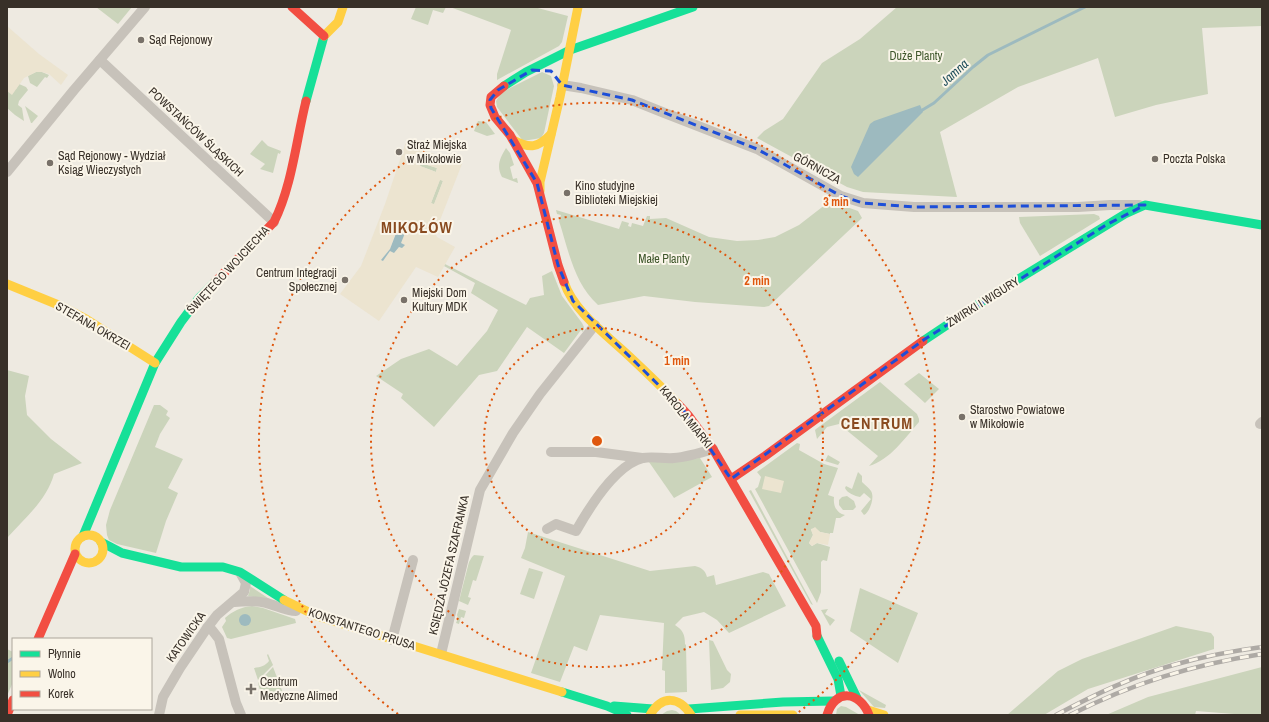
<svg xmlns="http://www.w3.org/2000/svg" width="1269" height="722" viewBox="0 0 1269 722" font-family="'Archivo Narrow',sans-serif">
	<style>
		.green { fill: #cbd4bb }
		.plaza { fill: #ece4d0; fill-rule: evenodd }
		.water { fill: #9dbabf }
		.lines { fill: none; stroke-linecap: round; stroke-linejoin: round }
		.stream { stroke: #9dbabf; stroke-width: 3 }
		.street { stroke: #c7c2ba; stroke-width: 10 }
		.fast { stroke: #16e098; stroke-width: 9 }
		.slow { stroke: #ffcf43; stroke-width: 9 }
		.jam { stroke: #f24e42; stroke-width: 9 }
		.rail-casing { stroke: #aeaaa5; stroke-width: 4.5 }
		.rail { stroke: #faf5e9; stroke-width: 3; stroke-dasharray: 9; stroke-linecap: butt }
		.marked { fill: none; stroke: #1d4ed8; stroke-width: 3; stroke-dasharray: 8 5; stroke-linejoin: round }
		.ring { fill: none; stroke: #df570d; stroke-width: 2; stroke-dasharray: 2 4 }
		.poi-dot { fill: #787169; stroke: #faf5e9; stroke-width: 1.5 }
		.labels { text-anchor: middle; stroke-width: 4; stroke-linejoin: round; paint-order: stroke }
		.poi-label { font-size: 12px; fill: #383028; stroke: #faf5e9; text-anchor: start }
		.park-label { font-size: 12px; fill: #3f572b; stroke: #faf5e9 }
		.street-label { font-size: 12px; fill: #383028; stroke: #faf5e9 }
		.water-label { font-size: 13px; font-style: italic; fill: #1d4c5a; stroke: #faf5e9 }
		.district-label { font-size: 16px; font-weight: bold; letter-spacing: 1px; fill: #894a1f; stroke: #faf5e9 }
		.centre { fill: #df570d; stroke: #faf5e9; stroke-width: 2 }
		.ring-label { font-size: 12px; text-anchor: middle; font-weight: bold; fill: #df570d; stroke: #faf5e9; stroke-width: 4; stroke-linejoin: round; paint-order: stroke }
	</style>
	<rect width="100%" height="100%" fill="#eeeae1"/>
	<g class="green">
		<polygon points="96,7 132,7 118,24"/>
		<polygon points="416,7 446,7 443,13 433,10 428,25 411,19"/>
		<polygon points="450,7 534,7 568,16 562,42 559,46 497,80 497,74 511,30"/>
		<polygon points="897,7 1262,7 1262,26 1202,28 1208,94 1156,105 1115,117 1098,58 1018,87 940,132 957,197 863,192 847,187 757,138 764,131 783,119 822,63 860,39"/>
		<polygon points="36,72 42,72 49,75 47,78 45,77 37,87 30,83 28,76"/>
		<polygon points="542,72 551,76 554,86 544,133 541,138 523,141 497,107 496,101 502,92"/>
		<polygon points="7,83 16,89 19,84 26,87 28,90 19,101 18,105 22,108 24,121 15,115 7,108"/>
		<polygon points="25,106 38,116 32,123 31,123"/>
		<polygon points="478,121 486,122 495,134 487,136 474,131"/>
		<polygon points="262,140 268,146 281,151 280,154 278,153 273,173 260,169 265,164 250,154"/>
		<path d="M506 148 510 153 514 165 510 167 513 179 517 178 518 183 502 177C496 166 500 158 506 148Z"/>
		<polygon points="421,163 437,168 436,172 420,166"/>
		<polygon points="440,179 443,181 434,205 431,203"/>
		<path d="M830 201 858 211 862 218 769 306 764 307 695 302 644 296 598 305C574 283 569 252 559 221L561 215 557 214 556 210 619 229 622 221 629 223 628 226 631 227 632 223 643 226 647 216H650V219L666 218 709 237 737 241 758 240 775 237 799 225Z"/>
		<polygon points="1094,214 1099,216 1100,219 1040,256 1020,223 1019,217"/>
		<polygon points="445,264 526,305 530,298 544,295 542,276 552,271 562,296 582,323 584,327 583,332 581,330 564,353 527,327 497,371 479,375 434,427 401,398 403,394 376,376 401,359 429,349 457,366 487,331 498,310 471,293 475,283 444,266"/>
		<path d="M7 370 29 376 25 396 27 415 51 439 82 463 54 474C47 500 24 519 7 538Z"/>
		<polygon points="919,373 939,389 925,403 904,384"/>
		<path d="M880 382 917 414 919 419V422C905 438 890 460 869 466L878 456 839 424 827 427 817 439 815 430 816 429Z"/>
		<polygon points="154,405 160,405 168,411 166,415 170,418 160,434 155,447 183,459 168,488 178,493 166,521 156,553 117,544 109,540 107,535 106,525 110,510"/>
		<path d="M797 443 800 444 799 450 824 464 838 468 828 495 834 497C833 505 836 513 845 515L840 518H836L833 533H830V534L820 532 815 528 811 529 813 535 809 543 812 546 817 543 830 547 827 561 823 560 821 562V592L817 603 755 489 758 487 761 477 757 472Z"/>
		<polygon points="828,455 840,462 838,465 825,461"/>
		<polygon points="700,458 712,477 674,498 649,462 654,461"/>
		<path d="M858 472 862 476V482C865 485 869 488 871 491 875 497 870 512 864 515L861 511 871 499 864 493 860 497C855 496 847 493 845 488L846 486 852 489Z"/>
		<polygon points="751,490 813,605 811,604 749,491"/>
		<polygon points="847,496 854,501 856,507 853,510 843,510 839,505 839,500 842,497"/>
		<path d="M528 532 650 571 695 566C702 568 705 570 707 577L714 575 716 585 763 572 769 574 786 606 729 633 717 620 704 612 683 617 675 625C683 630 685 635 685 644L686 645 687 692 665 693V671L662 670 664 623 600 615 587 651 574 646 560 682 531 673 565 576 521 558 525 548Z"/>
		<polygon points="474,555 484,556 476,581 473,580 468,597 471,598 468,605 459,601 469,562 472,557"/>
		<polygon points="529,568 543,572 534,599 520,594"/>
		<polygon points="250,586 271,600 248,596 250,590"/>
		<polygon points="860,588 918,613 898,663 850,631"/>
		<path d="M252 606 263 608 295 619 296 623 231 639 227 638 222 627 226 621 225 618C233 611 241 607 252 606Z"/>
		<polygon points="459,609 466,611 464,618 461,617 459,624 456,623 458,618 457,615"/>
		<polygon points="828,609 825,614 835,620 830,626 821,610"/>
		<polygon points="1176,626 1211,633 1214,637 1214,649 1088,689 1044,715 1007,715 1058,671 1082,659"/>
		<polygon points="709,640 713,641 727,670 731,674 730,682 723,688 711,690"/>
		<polygon points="7,649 13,652 13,682 7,696"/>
		<path d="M268 654 273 665 258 680 254 668C261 667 265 666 269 661L267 655Z"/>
		<polygon points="273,667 283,693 263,701 258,683"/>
		<polygon points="1262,667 1262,715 1234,714 1196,711 1195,715 1106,715 1148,697"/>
		<polygon points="859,690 886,705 885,708 874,707"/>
		<polygon points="841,706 846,707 860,715 836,715 837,709"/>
		<polygon points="672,710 676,711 681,715 661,715 667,711"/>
	</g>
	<g class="plaza">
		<polygon points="7,26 39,54 68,75 61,85 49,74 42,72 36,72 24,78 12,95 7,91"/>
		<path d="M406 142 412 146 462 164 435 233 437 237 455 247 438 277 416 267 379 321 340 294 361 266 385 204ZM421 163 437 168 436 172 420 166ZM440 180 443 181 434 204 431 203ZM399 224 401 225 399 231 401 243 405 245 390 251 383 261 382 260 390 249Z"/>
		<polygon points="765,476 784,481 781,493 762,489"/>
		<polygon points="815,527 820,532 830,534 828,545 817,543 812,546 809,543 813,535 811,530"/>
	</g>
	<g class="water">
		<polygon points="920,105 923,112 858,177 854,174 851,167 870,124 874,121"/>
		<polygon points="400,223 402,224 399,231 405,233 401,243 405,245 402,248 399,247 394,253 390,251 383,261 381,260 390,249"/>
		<circle cx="245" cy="620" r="6"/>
	</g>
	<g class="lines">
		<g class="stream">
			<polyline points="919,112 934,103 973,67 988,55 1085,7"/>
			<polyline points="7,662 13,658"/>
		</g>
		<g class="street">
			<polyline points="100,60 274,222"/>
			<polyline points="562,85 581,88 632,100 662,112 757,149 841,196 863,203 914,207 1078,207 1110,205 1139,205"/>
			<polyline points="7,172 74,90 145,7"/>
			<polyline points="1260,424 1262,422"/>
			<polyline points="551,452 596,452 642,458"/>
			<path d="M547 529 556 524 576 531C589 508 615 465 643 458 653 456 664 459 674 458 687 457 700 453 713 449"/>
			<path d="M234 602C244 601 255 600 266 603 276 605 285 611 296 611"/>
			<polyline points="207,628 212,630 219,639 236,703 241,715"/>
			<polyline points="392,640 413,560"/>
			<polyline points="441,654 480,490 513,433 540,394 595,325"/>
			<polyline points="159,715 163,697 180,668 207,628 217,615 244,592 246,583 241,574"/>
		</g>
		<g class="fast">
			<polyline points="504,86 526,72 570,50 693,7"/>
			<polyline points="306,101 324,36"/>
			<polyline points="923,341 989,297 1125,214 1145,205 1262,225"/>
			<polyline points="83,536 155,363 181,322 199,298 215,282"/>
			<polyline points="101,542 122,553 181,567 223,567 240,572 284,600"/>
			<polyline points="817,636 838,679 841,696"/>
			<polyline points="839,661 857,698"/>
			<polyline points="562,692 607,706 627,715"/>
			<polyline points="614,706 653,709"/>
			<polyline points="689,709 783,702 833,701"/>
		</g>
		<g class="slow">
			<polyline points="324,36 338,22 343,7"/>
			<path d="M513 140C530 149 538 148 551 134"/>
			<polyline points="540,191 540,182 560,97 578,7"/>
			<path d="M564 282C574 312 607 335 629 356 645 371 662 387 678 404"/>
			<polyline points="7,284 61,306 86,319 155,363"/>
			<circle cx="89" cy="549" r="14"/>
			<polyline points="284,600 317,616 562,692"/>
			<polyline points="868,710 884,715"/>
			<path d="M650 715C662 695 679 696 691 715"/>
			<polyline points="740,715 793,715"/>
		</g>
		<g class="jam">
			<polyline points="292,7 324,36"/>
			<polyline points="504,86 491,97 490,105 495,117 510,135 537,183 558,265 564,282"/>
			<path d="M215 282 274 222C292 186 296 141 306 101"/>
			<polyline points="678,404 688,415 713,449 816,626 817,636"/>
			<polyline points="731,479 765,456 923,341"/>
			<polyline points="38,639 75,554"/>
			<polyline points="7,715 13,700"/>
			<path d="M827 715C835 688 860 691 869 715"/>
		</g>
		<g class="rail-casing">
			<g id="rail">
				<path d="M1056 715C1094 695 1135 675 1177 664 1205 656 1233 651 1262 647"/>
				<path d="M1070 715C1133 683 1192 665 1262 654"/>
			</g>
		</g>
		<use href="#rail" class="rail"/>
	</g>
	<path class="marked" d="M532 70 551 71 562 85 632 100 757 149 841 196 863 203 914 207 1145 205 1106 225 925 339 731 479 682 408 573 301 558 265 537 183 491 108 490 100 498 90Z"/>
	<g class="ring">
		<circle cx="597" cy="441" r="113"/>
		<circle cx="597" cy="441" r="226"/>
		<path d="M398 714A338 338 0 1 1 796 714"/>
	</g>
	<g class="poi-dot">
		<circle cx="141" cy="40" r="4"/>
		<circle cx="399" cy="152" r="4"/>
		<circle cx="1155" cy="159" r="4"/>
		<circle cx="50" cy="163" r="4"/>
		<circle cx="567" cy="193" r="4"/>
		<circle cx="345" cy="280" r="4"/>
		<circle cx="404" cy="300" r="4"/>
		<circle cx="962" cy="417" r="4"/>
		<path d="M249 683h4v4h4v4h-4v4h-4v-4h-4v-4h4z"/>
	</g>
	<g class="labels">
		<g class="poi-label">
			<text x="149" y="44">Sąd Rejonowy</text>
			<text x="407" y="149">Straż Miejska<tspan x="407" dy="14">w Mikołowie</tspan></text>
			<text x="58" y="160">Sąd Rejonowy - Wydział<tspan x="58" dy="14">Ksiąg Wieczystych</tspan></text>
			<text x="1163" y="163">Poczta Polska</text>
			<text x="575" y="190">Kino studyjne<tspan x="575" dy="14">Biblioteki Miejskiej</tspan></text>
			<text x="337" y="277" text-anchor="end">Centrum Integracji<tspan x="337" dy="14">Społecznej</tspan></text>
			<text x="412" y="297">Miejski Dom<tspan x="412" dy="14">Kultury MDK</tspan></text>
			<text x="970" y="414">Starostwo Powiatowe<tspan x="970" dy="14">w Mikołowie</tspan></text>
			<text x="260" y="686">Centrum<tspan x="260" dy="14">Medyczne Alimed</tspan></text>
		</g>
		<g class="park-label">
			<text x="916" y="60">Duże Planty</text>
			<text x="664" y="263">Małe Planty</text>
		</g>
		<g class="street-label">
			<text transform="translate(196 132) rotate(43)" y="4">POWSTAŃCÓW ŚLĄSKICH</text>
			<text transform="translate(817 168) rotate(29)" y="4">GÓRNICZA</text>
			<text transform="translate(228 270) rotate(-47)" y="4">ŚWIĘTEGO WOJCIECHA</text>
			<text transform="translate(983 302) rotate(-32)" y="4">ŻWIRKI I WIGURY</text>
			<text transform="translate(93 326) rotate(30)" y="4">STEFANA OKRZEI</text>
			<text transform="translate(686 417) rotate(51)" y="4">KAROLA MIARKI</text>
			<text transform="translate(449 565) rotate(-77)" y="4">KSIĘDZA JÓZEFA SZAFRANKA</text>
			<text transform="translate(362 629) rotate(18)" y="4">KONSTANTEGO PRUSA</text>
			<text transform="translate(186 637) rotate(-55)" y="4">KATOWICKA</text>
		</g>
		<g class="water-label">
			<text transform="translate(954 72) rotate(-42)" y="5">Jamna</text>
		</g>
		<g class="district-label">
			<text x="417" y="233">MIKOŁÓW</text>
			<text x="877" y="429">CENTRUM</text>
		</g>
	</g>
	<circle cx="597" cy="441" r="6" class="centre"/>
	<g class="ring-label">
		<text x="836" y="206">3 min</text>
		<text x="757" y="285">2 min</text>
		<text x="677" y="365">1 min</text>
	</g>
	<rect width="1269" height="722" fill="none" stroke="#383028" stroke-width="16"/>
	<rect x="12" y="638" width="140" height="72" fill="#faf5e9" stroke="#aca69c"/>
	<rect x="20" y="651" width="20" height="6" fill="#16e098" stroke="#aca69c"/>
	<text x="48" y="658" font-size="12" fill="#383028">Płynnie</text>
	<rect x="20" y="671" width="20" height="6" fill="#ffcf43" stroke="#aca69c"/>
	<text x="48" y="678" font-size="12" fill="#383028">Wolno</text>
	<rect x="20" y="691" width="20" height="6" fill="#f24e42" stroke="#aca69c"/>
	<text x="48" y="698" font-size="12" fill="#383028">Korek</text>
</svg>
